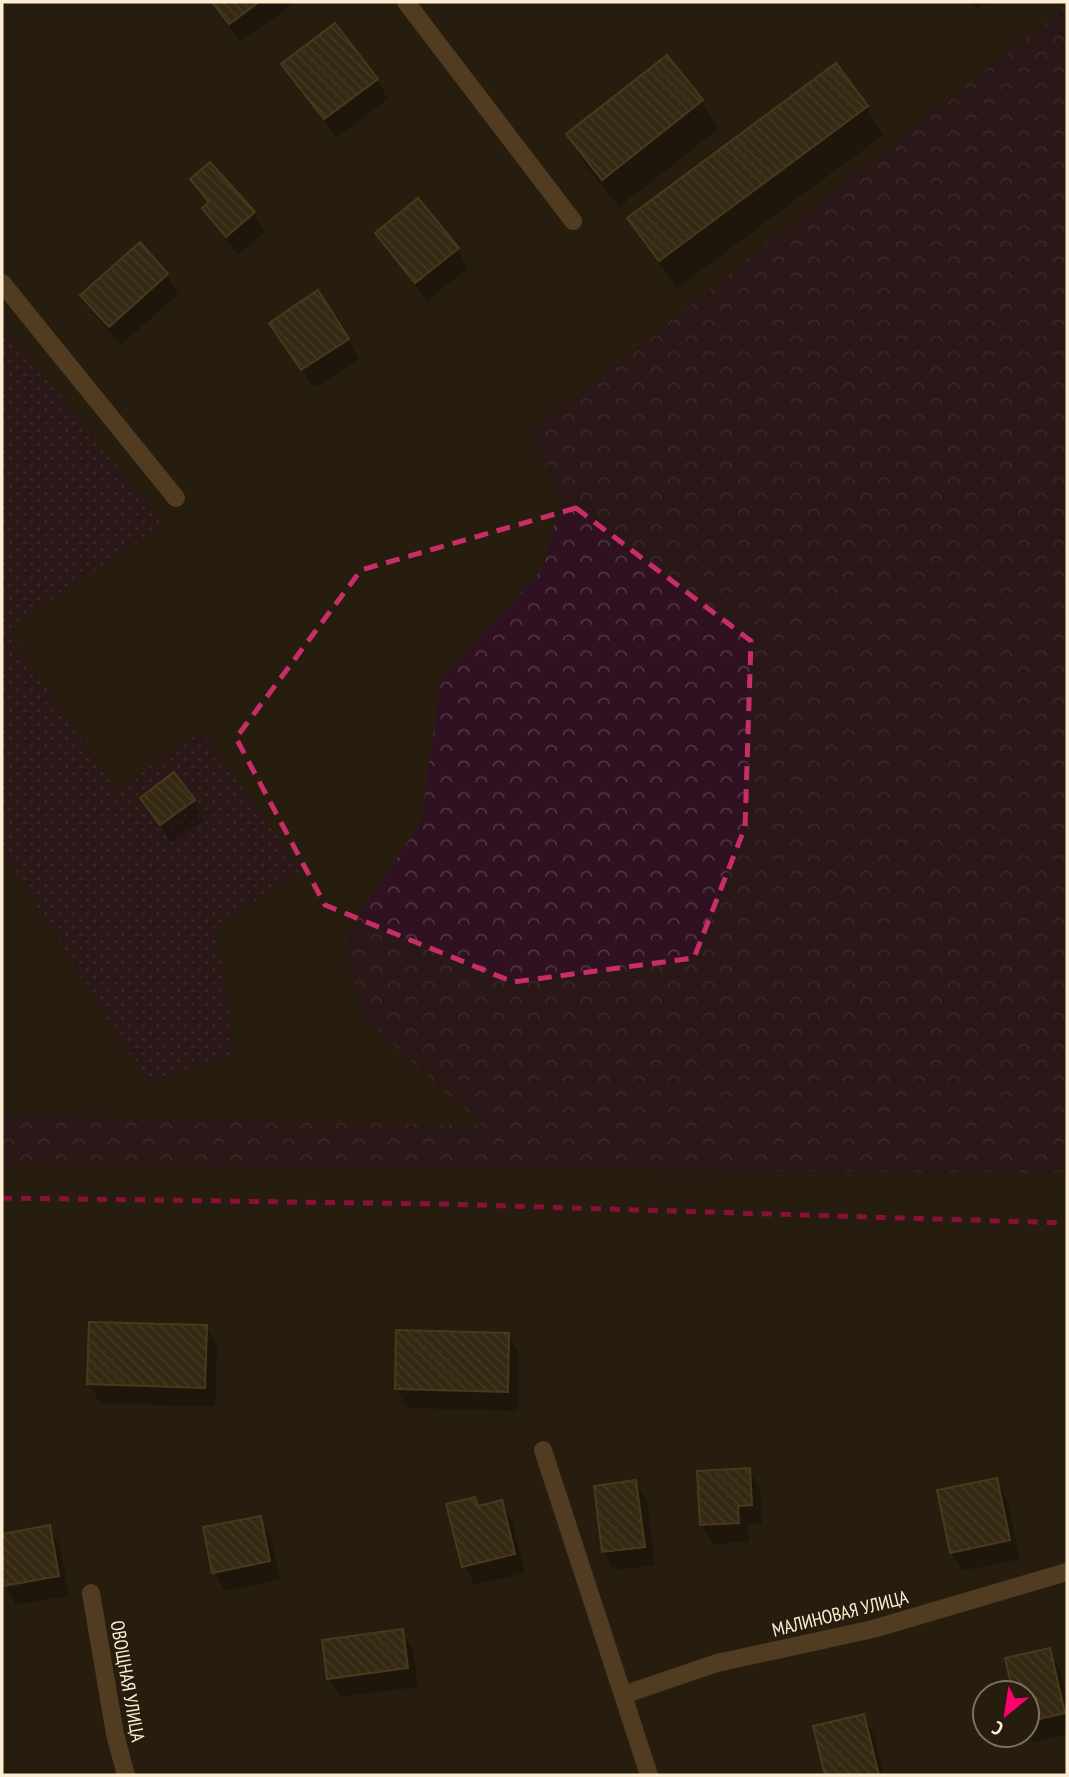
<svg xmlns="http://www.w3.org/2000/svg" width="1069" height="1777" viewBox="0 0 1069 1777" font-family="'PT Sans Narrow',sans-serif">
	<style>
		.grass { fill: url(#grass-dots) }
		.forest { fill: url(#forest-crowns) }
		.shadow { fill: #0007 }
		.building { fill: url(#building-back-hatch); stroke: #745c2b; stroke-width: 2 }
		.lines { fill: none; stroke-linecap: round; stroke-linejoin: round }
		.minor { stroke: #866038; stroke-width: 18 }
		.rail { stroke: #fe006b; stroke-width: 5; stroke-dasharray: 10 9; stroke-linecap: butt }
		.marked { fill: none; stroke: #c82d67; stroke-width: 5; stroke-dasharray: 14 9; stroke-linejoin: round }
		.labels { text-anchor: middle; stroke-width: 5; stroke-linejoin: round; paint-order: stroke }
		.street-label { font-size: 19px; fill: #ffedd3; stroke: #261d0e }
	</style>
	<defs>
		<pattern id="grass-dots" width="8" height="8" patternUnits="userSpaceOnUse" patternTransform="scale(1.75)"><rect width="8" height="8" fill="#301122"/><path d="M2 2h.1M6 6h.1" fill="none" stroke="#4f3441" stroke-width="1.8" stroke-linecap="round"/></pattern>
		<pattern id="forest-crowns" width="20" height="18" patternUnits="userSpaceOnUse" patternTransform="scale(1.75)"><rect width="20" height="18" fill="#301122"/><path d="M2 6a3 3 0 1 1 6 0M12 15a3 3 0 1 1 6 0" fill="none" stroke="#4f3441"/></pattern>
		<pattern id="building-back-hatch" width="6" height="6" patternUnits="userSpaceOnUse" patternTransform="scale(1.75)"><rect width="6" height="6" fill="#473919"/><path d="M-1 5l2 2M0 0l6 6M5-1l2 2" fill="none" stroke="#63563a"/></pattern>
	</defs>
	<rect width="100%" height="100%" fill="#261d0e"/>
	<polygon class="grass" points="2,324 163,524 6,631 117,790 201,731 302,870 216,928 235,1053 148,1084 2,849"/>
	<polygon class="forest" points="1067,5 1067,1173 2,1165 2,1116 481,1125 363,1016 343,942 421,821 441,679 541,571 562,500 531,432"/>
	<g class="shadow">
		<polygon points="211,2 292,2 293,4 241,42"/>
		<polygon points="972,2 987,2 977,9"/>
		<polygon points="284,64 377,80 388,99 336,138"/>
		<polygon points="702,101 718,129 619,207 584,163 568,135"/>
		<polygon points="866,107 883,135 676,289 629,219"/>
		<polygon points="192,179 254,213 265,232 238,255 216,227 205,208 209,205"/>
		<polygon points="377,233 457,249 468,268 427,301"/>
		<polygon points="139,245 167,275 178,294 121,345 94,314 83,295"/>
		<polygon points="348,340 359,359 314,388 283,342"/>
		<polygon points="142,798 193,801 204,820 172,843"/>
		<polygon points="206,1327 217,1346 215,1407 100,1403 89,1384"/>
		<polygon points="508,1334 519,1354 518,1411 408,1408 396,1389"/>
		<polygon points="749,1470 760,1489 762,1524 748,1525 749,1542 713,1544 702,1525"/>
		<polygon points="996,1480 1007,1499 1020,1559 962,1571 951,1552"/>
		<polygon points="636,1482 647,1501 655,1565 614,1570 603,1551"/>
		<polygon points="474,1499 479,1507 501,1502 512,1521 525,1573 475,1585 464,1566"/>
		<polygon points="260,1518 271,1537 280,1580 225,1591 214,1572"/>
		<polygon points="49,1527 60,1547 69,1596 16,1605 5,1585 2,1535"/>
		<polygon points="402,1631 413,1650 418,1687 340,1697 329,1678"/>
		<polygon points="1049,1650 1060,1670 1067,1700 1067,1734 1032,1743 1027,1733 1027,1693 1014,1693"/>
		<polygon points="863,1716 874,1735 884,1775 827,1775 815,1727"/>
	</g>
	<g class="building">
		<polygon points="212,2 259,2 229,24"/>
		<polygon points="335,23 378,79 324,119 281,64"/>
		<polygon points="667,55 703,100 602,180 566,134"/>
		<polygon points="836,63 868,106 659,261 627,218"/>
		<polygon points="210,162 255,212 226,237 202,208 209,202 190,179"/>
		<polygon points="418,198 459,248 415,283 375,233"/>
		<polygon points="140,242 168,274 109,327 80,295"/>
		<polygon points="318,290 349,339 301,370 269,323"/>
		<polygon points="174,772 195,800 160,825 140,798"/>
		<polygon points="89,1322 207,1325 205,1388 87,1384"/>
		<polygon points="396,1330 509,1333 508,1392 395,1389"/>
		<polygon points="750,1468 752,1505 738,1506 739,1523 700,1525 697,1471"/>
		<polygon points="997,1478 1010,1540 950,1553 937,1490"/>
		<polygon points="636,1480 645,1547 602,1552 594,1486"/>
		<polygon points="475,1497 478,1506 502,1500 515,1554 462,1567 446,1504"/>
		<polygon points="261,1516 270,1561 212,1573 203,1527"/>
		<polygon points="50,1525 59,1576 3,1586 2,1534"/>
		<polygon points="403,1629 408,1668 327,1679 322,1640"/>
		<polygon points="1050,1648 1065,1713 1027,1722 1027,1693 1013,1693 1005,1658"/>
		<polygon points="864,1714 879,1775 825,1775 813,1726"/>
	</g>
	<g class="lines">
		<g class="minor">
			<polyline points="406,2 573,221"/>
			<polyline points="2,283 176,498"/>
			<polyline points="543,1450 649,1775"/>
			<polyline points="91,1593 115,1734 126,1775"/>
			<polyline points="623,1695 717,1663 873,1629 1067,1572"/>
		</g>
		<polyline class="rail" points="2,1198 443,1204 1067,1223"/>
	</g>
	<path d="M0 0H1069V1777H0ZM576 508 751 641 745 827 694 958 513 982 325 905 236 738 361 570Z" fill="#261d0e" fill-opacity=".55" fill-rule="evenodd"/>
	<path class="marked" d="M576 508 751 641 745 827 694 958 513 982 325 905 236 738 361 570Z"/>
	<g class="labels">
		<g class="street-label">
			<text transform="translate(840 1613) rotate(-14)" y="7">МАЛИНОВАЯ УЛИЦА</text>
			<text transform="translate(128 1681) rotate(80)" y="7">ОВОЩНАЯ УЛИЦА</text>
		</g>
	</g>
	<rect width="1069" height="1777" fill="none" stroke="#ffedd3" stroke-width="7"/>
	<g transform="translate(1006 1714) rotate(210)"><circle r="33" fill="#261d0e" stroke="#7d705d" stroke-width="2"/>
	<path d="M0-5L12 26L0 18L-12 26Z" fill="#fe006b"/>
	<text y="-10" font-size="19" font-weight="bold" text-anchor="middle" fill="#ffedd3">С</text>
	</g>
</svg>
